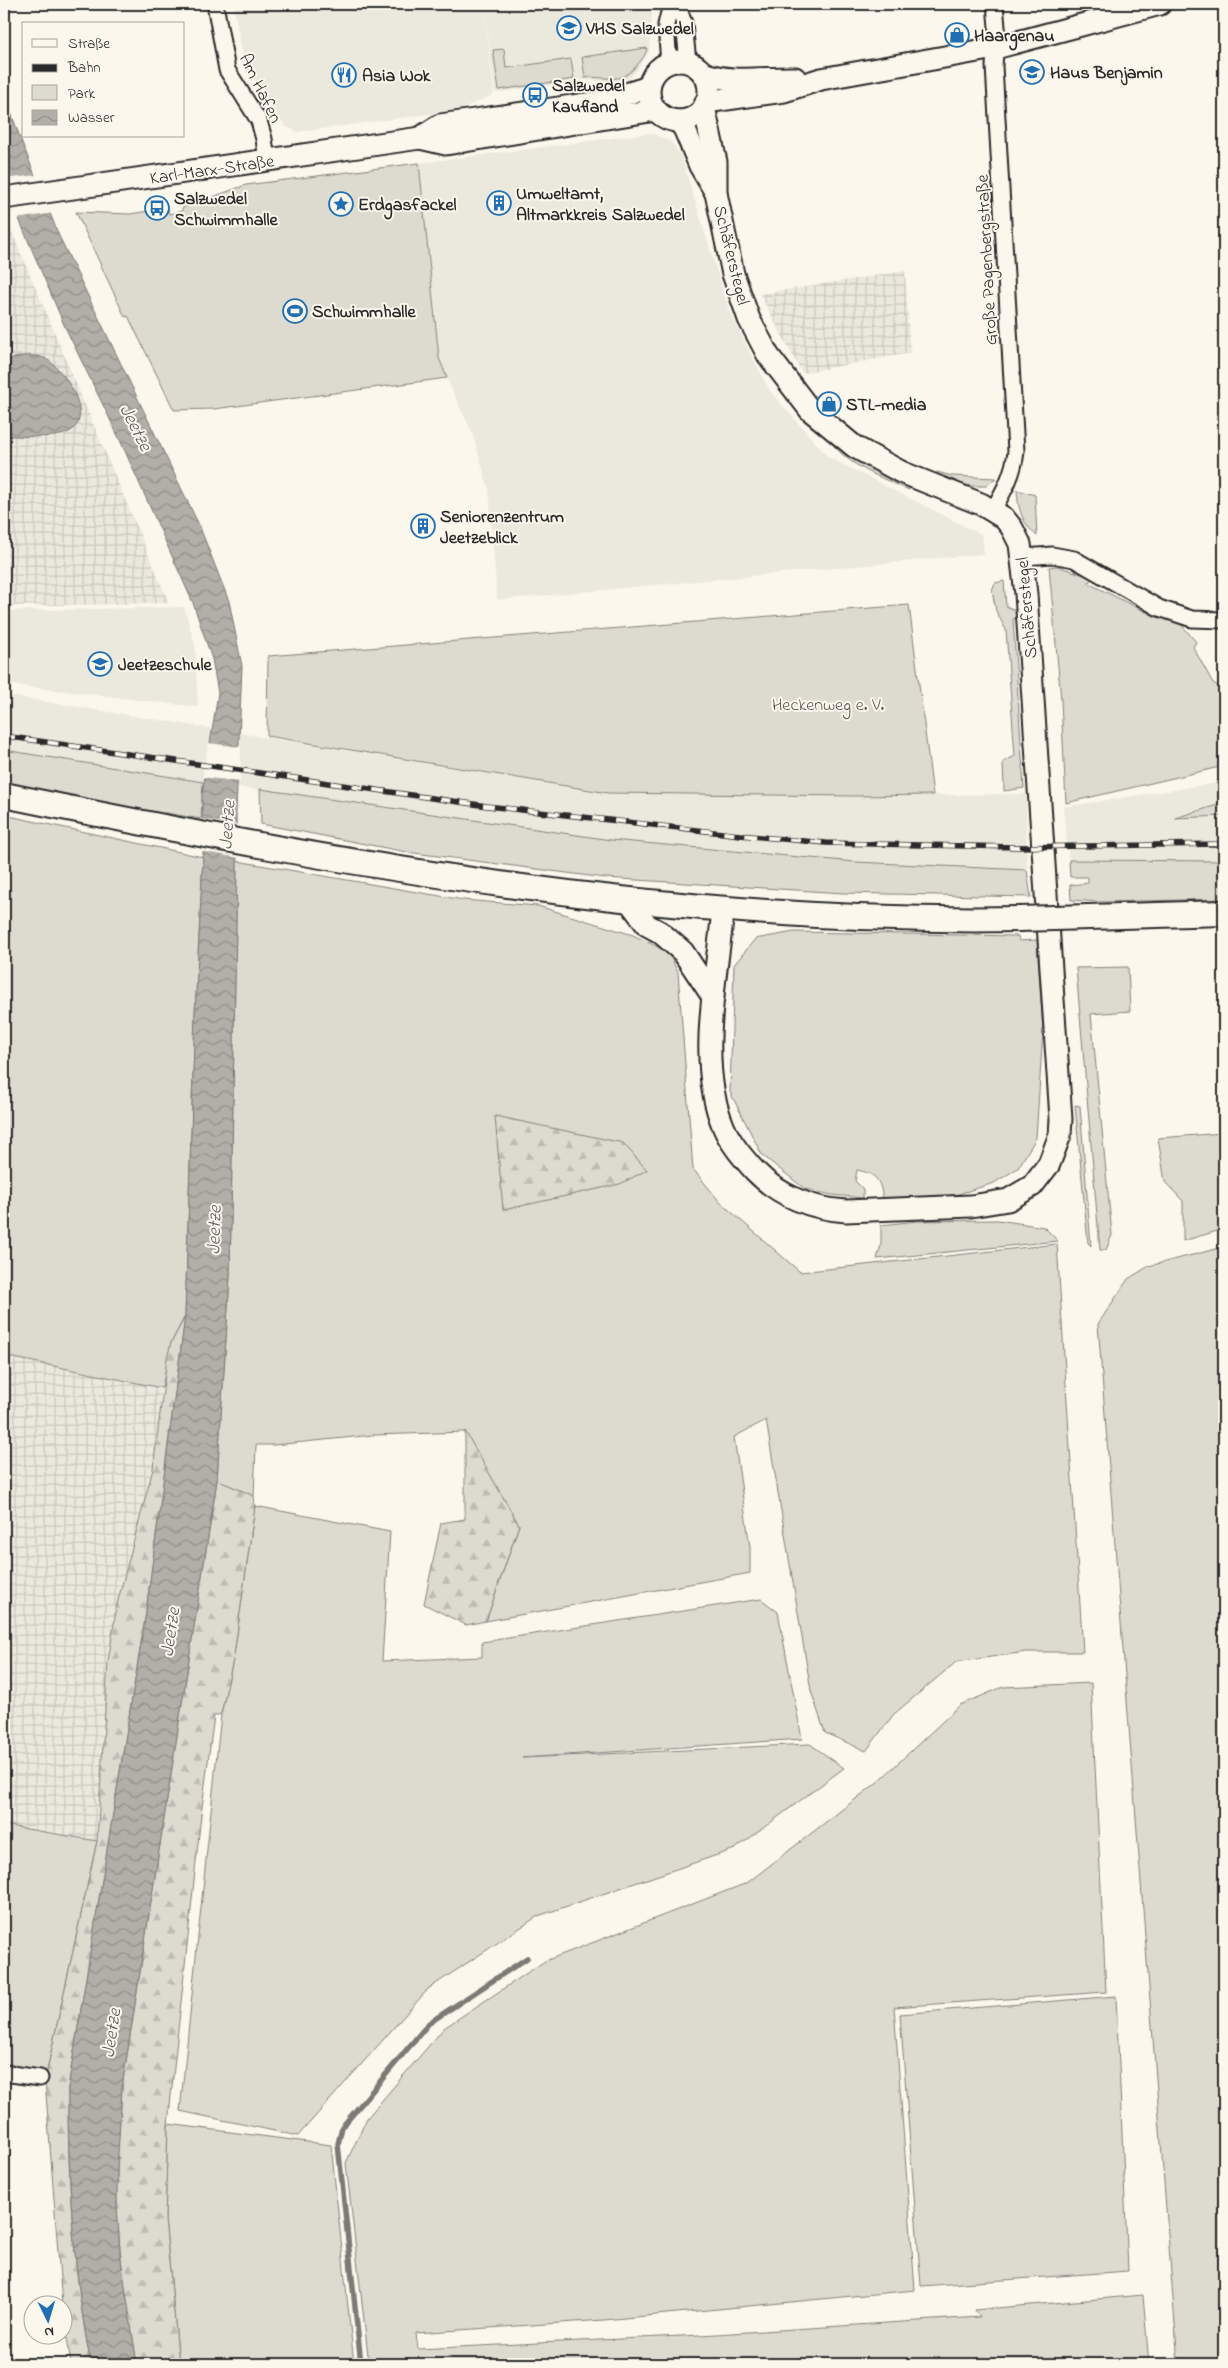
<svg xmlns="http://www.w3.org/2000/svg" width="1228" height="2368" viewBox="0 0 1228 2368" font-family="'Indie Flower',sans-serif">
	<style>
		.built { fill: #ebe8de }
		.industrial { fill: url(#industrial-grid) }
		.green { fill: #dddad0; stroke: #84827e }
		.forest { fill: url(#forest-firs); stroke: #84827e }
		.water { fill: url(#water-waves); stroke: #7b7a75 }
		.pier { fill: #fbf7ec }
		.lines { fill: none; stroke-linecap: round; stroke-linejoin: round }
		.stream { stroke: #7b7a75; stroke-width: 5.5 }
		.street-casing { stroke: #2b2b2b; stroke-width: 19 }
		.secondary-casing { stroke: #2b2b2b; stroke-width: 25 }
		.primary-casing { stroke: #2b2b2b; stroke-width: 28 }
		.street { stroke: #fbf7ec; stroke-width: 15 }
		.secondary { stroke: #fbf7ec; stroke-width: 21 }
		.primary { stroke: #fbf7ec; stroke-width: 24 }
		.rail-casing { stroke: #2b2b2b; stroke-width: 5.5 }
		.rail { stroke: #fbf7ec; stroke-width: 4; stroke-dasharray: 11; stroke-linecap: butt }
		.primary-bridge-casing { stroke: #2b2b2b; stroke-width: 28; stroke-linecap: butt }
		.primary-bridge { stroke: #fbf7ec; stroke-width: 24 }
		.labels { text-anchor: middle; stroke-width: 4; stroke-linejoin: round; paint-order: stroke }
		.poi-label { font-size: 18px; font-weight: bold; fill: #2b2b2b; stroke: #fbf7ec; text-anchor: start }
		.street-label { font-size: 18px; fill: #2b2b2b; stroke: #fbf7ec }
		.park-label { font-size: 18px; fill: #585754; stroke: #fbf7ec }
		.water-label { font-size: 19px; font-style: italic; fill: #5a5956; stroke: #fbf7ec }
	</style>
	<defs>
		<pattern id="industrial-grid" width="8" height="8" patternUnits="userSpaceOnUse" patternTransform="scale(1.25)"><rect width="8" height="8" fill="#ebe8de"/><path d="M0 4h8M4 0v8" fill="none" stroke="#cac7bf"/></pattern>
		<pattern id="forest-firs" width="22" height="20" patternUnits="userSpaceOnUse" patternTransform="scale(1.25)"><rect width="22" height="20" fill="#dddad0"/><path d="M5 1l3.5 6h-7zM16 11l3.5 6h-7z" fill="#bebbb3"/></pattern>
		<pattern id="water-waves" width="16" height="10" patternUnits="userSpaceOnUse" patternTransform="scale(1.25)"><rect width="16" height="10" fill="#b1afa7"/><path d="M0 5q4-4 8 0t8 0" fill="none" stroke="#908f88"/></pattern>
	</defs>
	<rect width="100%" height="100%" fill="#fbf7ec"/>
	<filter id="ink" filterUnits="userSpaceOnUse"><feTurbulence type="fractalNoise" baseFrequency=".02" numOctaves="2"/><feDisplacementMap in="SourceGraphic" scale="10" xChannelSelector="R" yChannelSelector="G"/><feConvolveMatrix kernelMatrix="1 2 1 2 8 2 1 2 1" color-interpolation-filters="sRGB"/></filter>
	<g filter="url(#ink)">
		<g class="built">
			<polygon points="233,4 484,4 494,94 460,110 298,132 285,126 245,67"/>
			<polygon points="484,4 653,4 649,51 636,71 628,80 622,82 583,80 495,93"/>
			<polygon points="651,133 671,142 681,156 730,313 770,391 828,457 982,535 984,554 497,600 489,490 472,432 450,386 439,358 419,163"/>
			<polygon points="184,607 195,645 198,707 4,684 4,611"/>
			<polygon points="4,695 608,793 854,796 1026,794 1027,870 855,862 611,840 203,782 4,750"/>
			<polygon points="1224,782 1224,803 1177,818 1224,816 1224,861 1069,860 1063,807"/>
		</g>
		<g class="industrial">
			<polygon points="9,225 169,603 4,606 4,226"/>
			<polygon points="905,271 910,353 802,373 760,294"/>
			<polygon points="4,1356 162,1388 158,1441 153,1469 118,1604 108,1662 97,1841 4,1825"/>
		</g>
		<g class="green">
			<path d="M647 48C646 55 642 59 638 64 619 87 610 75 585 78L582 57Z"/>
			<polygon points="504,49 506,68 571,59 574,79 499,90 493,50"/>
			<polygon points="419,163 439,358 447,378 214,409 174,410 128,316 125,317 76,212 130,214 168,208 169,214 182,211 182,208 246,185"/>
			<path d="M829 439 910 487 909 490C882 478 845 465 829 439Z"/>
			<polygon points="937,472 952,476 996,478 986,486 970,486 936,476"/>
			<path d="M1017 490 1035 495 1037 536C1022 523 1018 509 1017 490Z"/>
			<polygon points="1057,566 1093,578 1088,583 1154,616 1180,623 1196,642 1193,647 1213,683 1224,689 1224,766 1066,803 1061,700 1049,567"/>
			<polygon points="1004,581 1006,606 1017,611 1018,618 1013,619 1024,788 1004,791 1003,762 1015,756 1006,630 996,611 992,590 995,583"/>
			<polygon points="909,605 933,795 854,796 608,793 267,736 268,656"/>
			<polygon points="4,750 203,782 201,819 166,813 159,814 4,782"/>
			<polygon points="260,789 611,840 855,862 1027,870 1031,897 843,893 605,878 407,852 261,824"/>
			<polygon points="1224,803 1224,816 1175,818"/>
			<polygon points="4,815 203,857 195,1014 185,1316 171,1343 162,1388 4,1356"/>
			<polygon points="1069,860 1224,861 1224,899 1101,902 1071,900 1070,885 1088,883 1088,877 1070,877"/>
			<polygon points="237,861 463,900 538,906 633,935 668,952 678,972 693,1169 720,1202 800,1272 1057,1244 1083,1652 1026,1652 956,1662 894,1714 866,1751 825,1733 811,1691 766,1420 734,1437 750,1547 750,1573 486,1621 519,1525 465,1432 374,1435 274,1445 256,1445 254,1496 217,1480 230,1276"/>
			<path d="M794 932 1018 936 1019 941 1037 940 1043 1031 1036 1138 1018 1168 994 1183 952 1196 883 1199C880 1180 877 1174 857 1170L855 1181 863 1189V1198L832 1195 805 1189 762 1155 730 1092 734 965 755 939Z"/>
			<polygon points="1128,967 1130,1011 1091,1014 1112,1235 1106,1250 1100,1250 1076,968"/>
			<polygon points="1075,1105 1080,1106 1091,1246 1088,1243"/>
			<polygon points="1224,1133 1224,1229 1183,1241 1183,1201 1165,1182 1158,1138"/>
			<polygon points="998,1220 1044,1227 1058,1241 877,1259 881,1245 881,1225 918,1221"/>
			<polygon points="1224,1247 1224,2364 1178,2364 1098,1324 1128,1279 1149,1266"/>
			<polygon points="255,1506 390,1532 382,1661 482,1657 482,1642 761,1599 778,1612 802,1739 522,1758 810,1744 844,1768 735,1849 538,1916 428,1989 298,2136 180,2111 221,1714 234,1655"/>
			<polygon points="1091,1683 1106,1992 894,2007 915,2290 604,2320 416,2333 418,2349 701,2335 980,2317 974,2310 1143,2295 1149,2364 369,2364 346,2163 367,2118 444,2028 545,1961 747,1883 879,1781 960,1705 1003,1687"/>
			<polygon points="4,1825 97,1841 45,2080 4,2072"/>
			<polygon points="1116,1996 1128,2271 921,2286 900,2014"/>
			<polygon points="168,2124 331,2145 354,2364 179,2364 165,2219"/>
		</g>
		<g class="forest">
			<polygon points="495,1116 623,1143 647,1170 620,1184 503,1210"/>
			<path d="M185 1317 145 1619 68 2088C68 2181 73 2273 91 2364H71L62 2305 45 2080 97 1841 108 1662 117 1604 153 1469 167 1358 171 1343Z"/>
			<polygon points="465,1431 519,1525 486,1621 466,1625 424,1604 441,1523 465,1519"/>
			<path d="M217 1480 254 1496 255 1506 234 1655 221 1714 214 1716 201 1815 168 2124 165 2219 179 2364H137C126 2300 115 2236 117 2171 117 2143 121 2115 122 2087Z"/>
		</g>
		<g class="water">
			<path d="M4 81 9 91 10 110 21 140 59 236 199 525 229 601 242 666 236 812 237 861 230 1276 217 1480 122 2087 117 2171V2206L120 2253 137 2364H91C73 2273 68 2181 68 2088L145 1619 185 1317 195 1014 203 858 202 795 218 693 212 659 193 603 120 440 65 327 21 224 4 174Z"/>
			<path d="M23 356C30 356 40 355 46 359 63 368 94 414 72 430 57 441 23 435 4 436V361Z"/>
		</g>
		<g class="pier">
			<polygon points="37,175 53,213 17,219 4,179"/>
			<polygon points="208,743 241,747 240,782 203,777"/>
			<polygon points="200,819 238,825 239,858 200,851"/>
		</g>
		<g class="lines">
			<polyline class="stream" points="361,2364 338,2144 342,2127 429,2023 527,1958"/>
			<g class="street-casing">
				<g id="street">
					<polyline points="215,4 227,70 259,121 264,139 267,160"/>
					<polyline points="677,4 684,23 688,62"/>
					<polyline points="669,63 666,25 671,4"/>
					<path d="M993 510C1004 491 1014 473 1016 451L994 66 997 27 995 4"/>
					<polyline points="1023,557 1052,555 1074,559 1159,608 1192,619 1224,620"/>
					<polyline points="4,2073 40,2078"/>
				</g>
			</g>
			<g class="secondary-casing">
				<g id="secondary">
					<circle cx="679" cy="91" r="30"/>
					<path d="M703 73C732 84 764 77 795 78"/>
					<polyline points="706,102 784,91 821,79 995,48 1160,4"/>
					<path d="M704 107 716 162V193L733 274 749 319 768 355 810 410 855 447 901 472 981 504 1004 518 1012 528 1020 544 1026 594 1061 1119 1060 1135 1049 1164 1032 1186 1008 1200 971 1206 846 1211C812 1209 779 1196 755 1171 743 1158 731 1144 724 1128 696 1064 717 977 723 910"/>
					<polyline points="678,121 684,128 700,166 716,193"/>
					<polyline points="420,138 440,125 600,102 649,87"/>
					<polyline points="4,198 420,138 446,144 656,110"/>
					<polyline points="629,901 647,925 660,932 683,952 713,997"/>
				</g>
			</g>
			<g class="primary-casing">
				<g id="primary">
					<path d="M4 795C339 864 675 925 1019 919"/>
					<polyline points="1089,917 1224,913"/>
				</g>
			</g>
			<use href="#street" class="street"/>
			<use href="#secondary" class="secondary"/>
			<use href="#primary" class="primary"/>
			<g class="rail-casing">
				<polyline id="rail" points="4,736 487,806 740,835 826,843 1016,847 1224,844"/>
			</g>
			<use href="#rail" class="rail"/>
			<g class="primary-bridge-casing">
				<polyline id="primary-bridge" points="1019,919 1089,917"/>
			</g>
			<use href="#primary-bridge" class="primary-bridge"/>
		</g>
	</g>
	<defs>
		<g id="school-ring" transform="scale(1.25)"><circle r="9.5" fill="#fbf7ec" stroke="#1f6fb2" stroke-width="1.5"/><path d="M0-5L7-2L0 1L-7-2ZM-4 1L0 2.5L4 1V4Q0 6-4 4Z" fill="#1f6fb2"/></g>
		<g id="shop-ring" transform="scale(1.25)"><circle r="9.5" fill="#fbf7ec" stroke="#1f6fb2" stroke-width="1.5"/><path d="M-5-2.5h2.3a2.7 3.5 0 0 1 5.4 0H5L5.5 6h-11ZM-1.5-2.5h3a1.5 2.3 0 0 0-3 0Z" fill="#1f6fb2"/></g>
		<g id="restaurant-ring" transform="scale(1.25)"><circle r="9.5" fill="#fbf7ec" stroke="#1f6fb2" stroke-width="1.5"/><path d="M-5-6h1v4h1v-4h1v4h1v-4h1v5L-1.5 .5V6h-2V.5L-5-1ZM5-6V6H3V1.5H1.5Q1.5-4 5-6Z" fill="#1f6fb2"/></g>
		<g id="bus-ring" transform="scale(1.25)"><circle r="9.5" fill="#fbf7ec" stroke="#1f6fb2" stroke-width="1.5"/><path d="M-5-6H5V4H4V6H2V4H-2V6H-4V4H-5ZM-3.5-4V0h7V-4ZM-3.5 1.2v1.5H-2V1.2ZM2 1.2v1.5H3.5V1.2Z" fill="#1f6fb2"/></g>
		<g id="building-ring" transform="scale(1.25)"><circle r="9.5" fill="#fbf7ec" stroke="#1f6fb2" stroke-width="1.5"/><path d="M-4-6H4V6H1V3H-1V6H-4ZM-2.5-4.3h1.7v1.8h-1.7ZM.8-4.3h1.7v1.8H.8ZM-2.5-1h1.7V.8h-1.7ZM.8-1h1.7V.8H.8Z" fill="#1f6fb2"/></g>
		<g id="sight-ring" transform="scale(1.25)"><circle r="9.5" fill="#fbf7ec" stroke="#1f6fb2" stroke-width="1.5"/><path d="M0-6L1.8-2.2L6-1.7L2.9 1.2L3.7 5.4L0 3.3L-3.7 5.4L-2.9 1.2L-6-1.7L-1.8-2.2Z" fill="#1f6fb2"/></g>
		<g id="stadium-ring" transform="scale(1.25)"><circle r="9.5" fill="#fbf7ec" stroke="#1f6fb2" stroke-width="1.5"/><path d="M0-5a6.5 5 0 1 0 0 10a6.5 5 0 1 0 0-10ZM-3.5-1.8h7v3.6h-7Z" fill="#1f6fb2"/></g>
	</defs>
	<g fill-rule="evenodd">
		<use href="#school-ring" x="569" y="28"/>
		<use href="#shop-ring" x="957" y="35"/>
		<use href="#school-ring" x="1032" y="72"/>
		<use href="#restaurant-ring" x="344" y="75"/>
		<use href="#bus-ring" x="535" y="95"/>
		<use href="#building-ring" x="499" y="203"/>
		<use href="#sight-ring" x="341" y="204"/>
		<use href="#bus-ring" x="157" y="208"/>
		<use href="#stadium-ring" x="295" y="311"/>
		<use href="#shop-ring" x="829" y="404"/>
		<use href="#building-ring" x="423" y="526"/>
		<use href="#school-ring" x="100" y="664"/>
	</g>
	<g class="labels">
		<g class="poi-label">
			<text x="586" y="34">VHS Salzwedel</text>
			<text x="974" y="41">Haargenau</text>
			<text x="1050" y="78">Haus Benjamin</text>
			<text x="362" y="81">Asia Wok</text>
			<text x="552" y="91">Salzwedel<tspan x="552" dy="21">Kaufland</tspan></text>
			<text x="516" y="199">Umweltamt,<tspan x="516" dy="21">Altmarkkreis Salzwedel</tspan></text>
			<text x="174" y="204">Salzwedel<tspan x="174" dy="21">Schwimmhalle</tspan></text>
			<text x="358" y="210">Erdgasfackel</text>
			<text x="312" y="317">Schwimmhalle</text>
			<text x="846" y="410">STL-media</text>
			<text x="440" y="522">Seniorenzentrum<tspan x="440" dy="21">Jeetzeblick</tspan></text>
			<text x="118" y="670">Jeetzeschule</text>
		</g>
		<g class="street-label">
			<text transform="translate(261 88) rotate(64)" y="6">Am Hafen</text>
			<text transform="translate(212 169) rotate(-8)" y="6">Karl-Marx-Straße</text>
			<text transform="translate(732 255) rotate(76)" y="6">Schäferstegel</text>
			<text transform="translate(986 260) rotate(-93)" y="6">Große Pagenbergstraße</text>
			<text transform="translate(1026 608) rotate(-95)" y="6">Schäferstegel</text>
		</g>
		<g class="park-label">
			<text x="828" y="710">Heckenweg e. V.</text>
		</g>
		<g class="water-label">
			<text transform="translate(137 427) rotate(63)" y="7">Jeetze</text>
			<text transform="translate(226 825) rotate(-86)" y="7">Jeetze</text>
			<text transform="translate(213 1230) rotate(-88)" y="7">Jeetze</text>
			<text transform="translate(169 1632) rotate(-82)" y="7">Jeetze</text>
			<text transform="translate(110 2033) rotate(-82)" y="7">Jeetze</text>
		</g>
	</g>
	<rect width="1228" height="2368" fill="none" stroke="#fbf7ec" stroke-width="20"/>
	<rect x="10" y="10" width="1208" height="2348" fill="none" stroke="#2b2b2b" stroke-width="2" filter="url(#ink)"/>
	<rect x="22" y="22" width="162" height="115" fill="#fbf7ec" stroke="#a8a59f"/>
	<rect x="32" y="39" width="25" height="8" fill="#fbf7ec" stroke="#a8a59f"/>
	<text x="68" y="48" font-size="15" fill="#2b2b2b">Straße</text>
	<rect x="32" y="64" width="25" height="8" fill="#2b2b2b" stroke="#a8a59f"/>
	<text x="68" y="72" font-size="15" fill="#2b2b2b">Bahn</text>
	<rect x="32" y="85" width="25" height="15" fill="#dddad0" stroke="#a8a59f"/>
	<text x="68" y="98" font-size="15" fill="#2b2b2b">Park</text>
	<rect x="32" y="110" width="25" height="15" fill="url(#water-waves)" stroke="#a8a59f"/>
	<text x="68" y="122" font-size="15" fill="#2b2b2b">Wasser</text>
	<g transform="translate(48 2320) rotate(175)"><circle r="24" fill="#fbf7ec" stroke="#a8a59f"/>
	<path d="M0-4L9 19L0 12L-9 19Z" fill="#1f6fb2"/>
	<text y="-8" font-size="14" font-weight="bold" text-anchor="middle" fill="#2b2b2b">N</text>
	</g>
</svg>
